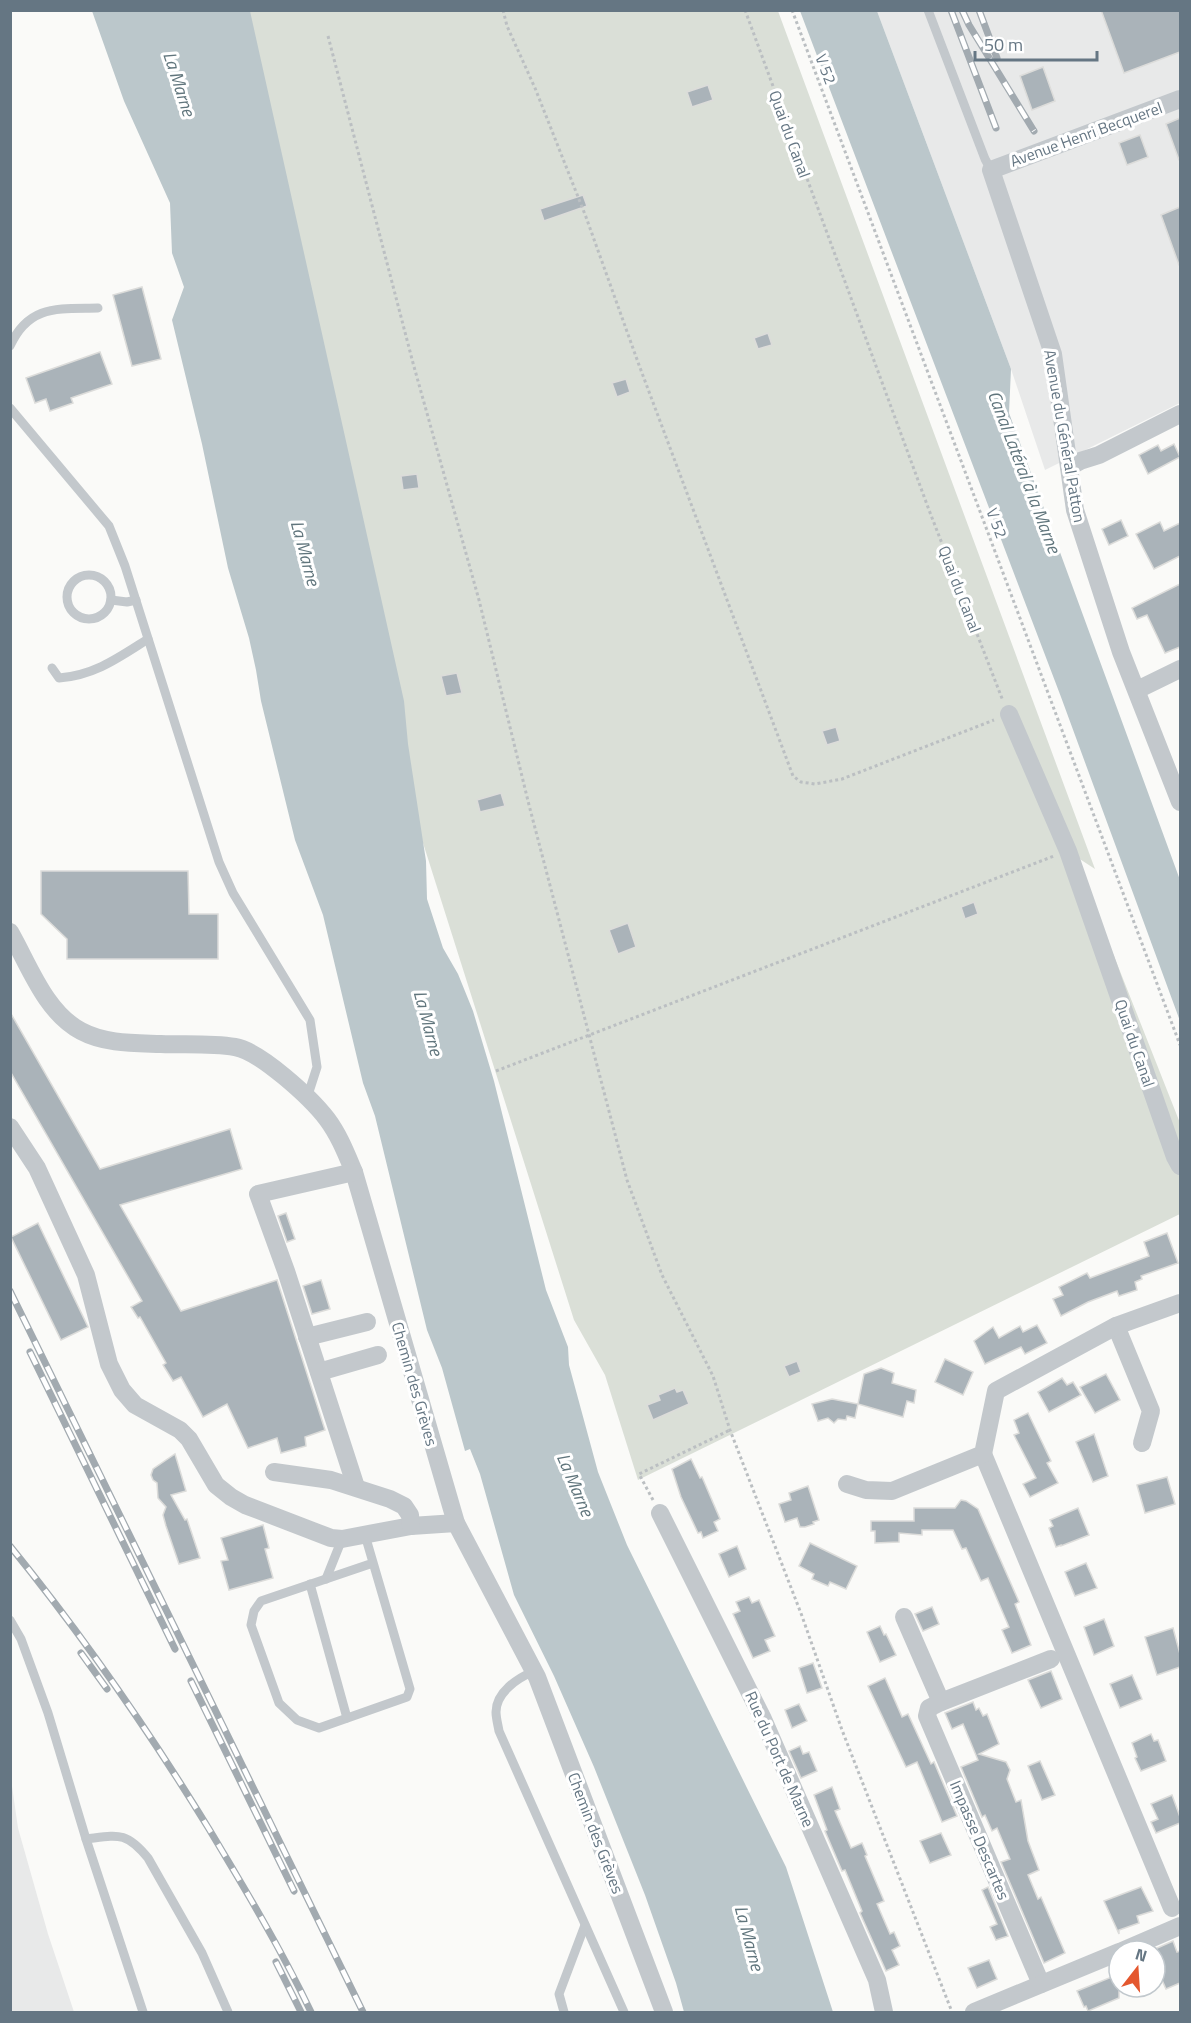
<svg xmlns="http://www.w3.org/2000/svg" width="1191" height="2023" viewBox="0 0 1191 2023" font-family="'Titillium Web',sans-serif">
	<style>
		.built { fill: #e8e9e9 }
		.green { fill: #dadfd7 }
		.water { fill: #bbc7cb }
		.building { fill: #aab3b9; stroke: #dcdcda; stroke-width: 1.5 }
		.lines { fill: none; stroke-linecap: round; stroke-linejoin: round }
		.path { stroke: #bbbfc2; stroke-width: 3; stroke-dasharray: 3 3; stroke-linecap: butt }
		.lane { stroke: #c3c8cc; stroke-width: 9 }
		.street { stroke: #c3c8cc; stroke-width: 18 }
		.rail-casing { stroke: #a2aab0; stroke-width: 7 }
		.rail { stroke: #fff; stroke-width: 4.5; stroke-dasharray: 14; stroke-linecap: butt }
		.labels { text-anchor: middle; stroke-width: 6; stroke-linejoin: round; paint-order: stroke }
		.street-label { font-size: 16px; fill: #657683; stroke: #fff }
		.water-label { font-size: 18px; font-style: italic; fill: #60757c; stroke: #fff }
	</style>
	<rect width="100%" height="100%" fill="#fafaf8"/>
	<g class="built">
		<polygon points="877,11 1180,11 1180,403 1045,470 1011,369"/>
		<polygon points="11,1779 18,1828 48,1934 74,2012 11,2012"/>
	</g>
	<polygon class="green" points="247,11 778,11 1095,869 1069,852 1114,956 1180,1123 1180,1214 638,1480 605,1375 574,1320 411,805"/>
	<g class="water">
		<polygon points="92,11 250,11 404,701 408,744 426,861 427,899 443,948 458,974 473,1011 494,1081 546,1290 568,1347 569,1365 598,1472 627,1545 786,1867 833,2012 684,2012 676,1983 645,1895 594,1767 554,1676 514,1595 480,1474 470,1449 465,1451 442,1368 427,1330 375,1116 363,1083 323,915 295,840 261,701 256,670 249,638 228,568 202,444 172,320 184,287 172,253 170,203 124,101"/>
		<polygon points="800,11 877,11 1011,369 1009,413 1180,880 1180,1021 1061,697"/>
	</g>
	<g class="building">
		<polygon points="1101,10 1180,10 1180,52 1124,73"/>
		<polygon points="1043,67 1055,101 1032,110 1020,76"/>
		<polygon points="708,85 713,100 692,107 687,92"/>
		<polygon points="1180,118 1180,160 1179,160 1166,124"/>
		<polygon points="1140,135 1148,157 1127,165 1119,143"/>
		<polygon points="583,195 587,206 544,221 540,209"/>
		<polygon points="1180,207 1180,265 1179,265 1161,215"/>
		<polygon points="142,287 161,359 132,366 113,295"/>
		<polygon points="768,333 772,345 758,349 754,338"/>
		<polygon points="100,352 112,384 71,398 73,403 50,411 46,399 35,403 26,378"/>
		<polygon points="626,379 630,392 617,397 612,383"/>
		<polygon points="1174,444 1180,457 1148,474 1139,455 1158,445 1161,451"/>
		<polygon points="417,474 419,488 403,490 401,476"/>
		<polygon points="1121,520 1128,536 1109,545 1102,529"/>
		<polygon points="1160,522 1164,531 1180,523 1180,556 1154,569 1136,534"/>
		<polygon points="1180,584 1180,647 1165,653 1147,615 1137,619 1132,608"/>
		<polygon points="457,673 462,693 446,696 441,676"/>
		<polygon points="836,727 840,741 827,745 822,731"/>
		<polygon points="501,793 505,806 480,812 477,800"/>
		<polygon points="41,871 188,871 189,914 218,914 218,959 67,959 67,939 41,914"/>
		<polygon points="974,902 978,914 965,919 961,907"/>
		<polygon points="628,923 636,947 618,954 609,930"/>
		<polygon points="10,1012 100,1169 230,1129 242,1169 120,1205 181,1311 277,1280 325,1430 305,1437 306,1446 281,1453 277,1438 248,1448 227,1404 203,1417 181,1377 173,1381 163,1365 166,1363 140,1317 138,1318 131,1307 142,1301 10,1071"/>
		<polygon points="286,1213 295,1239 287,1242 278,1216"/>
		<polygon points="38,1223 88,1327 61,1340 11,1237"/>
		<polygon points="1167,1233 1178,1263 1141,1276 1142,1279 1135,1282 1137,1290 1119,1296 1117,1291 1088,1302 1061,1316 1053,1299 1063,1295 1059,1287 1087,1273 1090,1278 1149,1256 1144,1242"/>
		<polygon points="321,1280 330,1309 312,1314 303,1286"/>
		<polygon points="1037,1325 1047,1343 1025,1354 1021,1347 985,1364 974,1341 993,1327 999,1338 1020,1326 1023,1332"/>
		<polygon points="945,1359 973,1372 963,1395 935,1382"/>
		<polygon points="797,1361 801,1372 789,1377 784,1366"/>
		<polygon points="881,1368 894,1373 892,1383 916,1390 914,1403 907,1401 903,1417 858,1404 864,1374"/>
		<polygon points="1106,1374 1120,1400 1095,1413 1080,1387"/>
		<polygon points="1062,1378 1067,1385 1073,1382 1081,1395 1049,1412 1038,1392"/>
		<polygon points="675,1388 677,1392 683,1390 689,1404 653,1420 647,1405 660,1400 658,1395"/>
		<polygon points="832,1399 858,1404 855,1418 847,1416 846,1420 838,1419 834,1423 828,1418 818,1421 812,1404"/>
		<polygon points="1028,1413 1051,1461 1047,1463 1058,1483 1030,1497 1023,1484 1036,1478 1014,1435 1019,1433 1014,1420"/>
		<polygon points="1094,1434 1108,1476 1093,1482 1076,1442"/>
		<polygon points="175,1454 186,1491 171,1495 185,1520 187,1519 200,1558 179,1564 166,1526 163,1515 166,1507 158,1498 157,1483 153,1480 151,1475 153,1469"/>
		<polygon points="691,1459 700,1478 702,1477 720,1519 714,1522 718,1531 703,1538 701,1532 698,1533 681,1497 672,1469"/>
		<polygon points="1167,1477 1175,1504 1145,1513 1137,1485"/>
		<polygon points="808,1486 819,1520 813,1522 814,1524 805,1527 800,1527 797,1518 785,1522 779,1504 791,1500 789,1493"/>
		<polygon points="961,1500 966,1501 978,1509 1019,1602 1015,1604 1031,1645 1012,1653 1002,1630 1009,1627 988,1578 981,1581 966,1548 962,1549 953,1530 922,1530 922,1535 899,1533 899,1542 875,1543 875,1531 871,1531 871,1521 914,1521 914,1508 955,1508"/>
		<polygon points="1078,1508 1089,1535 1061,1546 1061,1545 1056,1547 1049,1528 1053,1526 1050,1520"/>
		<polygon points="263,1525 269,1548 265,1549 273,1578 229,1590 221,1561 228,1560 221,1538"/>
		<polygon points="810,1543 857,1566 846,1589 830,1582 828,1586 812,1579 814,1574 799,1566"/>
		<polygon points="737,1546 746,1569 729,1577 719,1554"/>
		<polygon points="1086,1563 1097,1588 1075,1596 1065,1572"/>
		<polygon points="749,1597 752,1603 759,1600 775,1636 765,1640 770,1651 753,1658 733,1614 740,1611 736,1602"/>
		<polygon points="932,1607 939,1624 923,1631 915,1614"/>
		<polygon points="1104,1619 1114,1646 1094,1655 1084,1627"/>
		<polygon points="880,1626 884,1635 886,1634 896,1655 880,1662 867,1632"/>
		<polygon points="1173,1628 1180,1654 1180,1667 1157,1675 1145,1637"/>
		<polygon points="813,1663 822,1688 807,1693 799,1668"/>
		<polygon points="1051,1671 1062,1699 1041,1708 1028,1680"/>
		<polygon points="1132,1675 1142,1699 1120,1708 1110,1684"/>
		<polygon points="885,1678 902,1717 908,1714 931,1764 934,1762 957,1816 942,1822 917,1762 906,1767 868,1686"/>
		<polygon points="973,1702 976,1710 979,1708 983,1716 987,1714 999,1744 979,1754 1006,1762 1010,1770 1007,1779 1016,1802 1021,1800 1028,1841 1039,1870 1028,1875 1038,1899 1041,1897 1065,1953 1044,1963 1001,1862 1010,1859 997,1828 992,1831 985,1815 982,1817 961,1767 978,1760 963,1724 952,1729 945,1713"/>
		<polygon points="799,1704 807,1721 792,1728 785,1710"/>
		<polygon points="1151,1734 1154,1741 1158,1740 1166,1761 1141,1771 1135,1758 1137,1757 1132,1743"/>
		<polygon points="800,1746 803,1754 809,1752 817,1771 801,1778 789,1751"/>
		<polygon points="1040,1761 1055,1795 1042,1800 1028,1766"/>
		<polygon points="832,1787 840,1809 835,1811 851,1848 862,1843 867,1855 865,1856 884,1901 877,1904 890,1934 894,1932 900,1946 892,1950 899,1965 886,1971 860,1913 862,1911 845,1870 842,1871 825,1831 827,1830 814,1795"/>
		<polygon points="1172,1795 1180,1817 1180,1823 1156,1833 1151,1822 1158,1819 1151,1804"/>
		<polygon points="941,1833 951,1855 930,1863 920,1841"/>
		<polygon points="988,1887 1008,1936 996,1940 990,1927 997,1924 982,1890"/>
		<polygon points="1141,1887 1153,1911 1137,1916 1139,1923 1119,1930 1119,1934 1104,1901"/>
		<polygon points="1173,1941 1177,1952 1180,1951 1180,1983 1166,1989 1162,1980 1155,1983 1155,1949"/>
		<polygon points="989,1960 997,1979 977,1988 968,1968"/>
		<polygon points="1119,1974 1119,1998 1088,2011 1086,2006 1084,2007 1077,1991"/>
	</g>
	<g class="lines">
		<g class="path">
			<polyline points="503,10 507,26 535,88 586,217 639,365 793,776 801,782 815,784 842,779 994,720"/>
			<polyline points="745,10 929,510 1003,701"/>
			<polyline points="792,10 1180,1045"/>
			<polyline points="328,36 413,363 479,600 529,805 627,1180 662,1275 713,1376 730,1430 802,1616 842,1730 952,2012"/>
			<polyline points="496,1071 1054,856"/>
			<polyline points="653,1500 639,1474 730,1430"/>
		</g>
		<g class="lane">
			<polyline points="928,10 985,159 991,170"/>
			<path d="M10 346C29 304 59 309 98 308"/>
			<polyline points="10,408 109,526 125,566 219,862 233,893 310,1020 317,1067 307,1098"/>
			<circle cx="89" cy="597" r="22"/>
			<polyline points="111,600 127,602 136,600"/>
			<path d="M52 668 59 678C95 675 118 658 148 639"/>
			<polyline points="365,1535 410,1689 407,1697 319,1728 297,1720 279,1703 251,1625 254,1611 261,1601 373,1563"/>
			<polyline points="326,1579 342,1539"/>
			<polyline points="310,1584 347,1718"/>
			<polyline points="10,1620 21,1639 48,1713 86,1839 143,2012"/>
			<path d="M534 1671C518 1678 496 1692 496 1712 496 1718 498 1725 499 1731L624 2012"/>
			<path d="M86 1839C118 1835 126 1831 148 1858L202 1953 228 2012"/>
			<polyline points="564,2012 559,1994 585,1925"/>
		</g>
		<g class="street">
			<polyline points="1180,99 991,170 1053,354 1075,510 1121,652 1180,802"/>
			<polyline points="1069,467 1080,461 1099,455 1180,414"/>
			<polyline points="1137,690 1180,669"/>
			<polyline points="1009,714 1068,851 1175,1157 1180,1166"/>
			<path d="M10 932C29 965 45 1012 81 1031 105 1044 135 1043 161 1044 185 1045 211 1043 235 1047 260 1051 311 1098 327 1119 339 1135 346 1153 354 1172L456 1523 537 1677 664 2012"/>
			<polyline points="10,1127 37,1168 86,1275 109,1364 122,1390 135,1405 180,1430 189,1439 216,1485 231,1497 245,1505 331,1538 342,1539 411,1526 456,1523"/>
			<polyline points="354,1172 258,1194 286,1271 356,1487"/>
			<polyline points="1116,1326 1151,1411 1142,1443"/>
			<polyline points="307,1337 367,1322"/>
			<polyline points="319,1372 378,1355"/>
			<polyline points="983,1454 1172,1908"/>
			<polyline points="274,1472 331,1480 390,1499 404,1506 410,1515 411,1526"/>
			<polyline points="847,1484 866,1490 892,1491 983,1454 996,1391 1116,1326 1180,1303"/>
			<polyline points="660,1513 763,1719 877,1980 884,2012"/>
			<polyline points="904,1617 941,1702"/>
			<polyline points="1122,1951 1180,1926"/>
			<polyline points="1041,1984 927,1716 929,1708 941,1702 1051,1659"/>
			<polyline points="974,2012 1119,1952"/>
		</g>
		<g class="rail-casing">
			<g id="rail">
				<polyline points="951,10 996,128"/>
				<polyline points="962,10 969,25 1034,131"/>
				<polyline points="979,10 997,58"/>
				<polyline points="10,1291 363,2012"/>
				<polyline points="30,1352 175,1649"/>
				<path d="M10 1546C83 1636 149 1731 209 1829 245 1889 281 1949 311 2012"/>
				<polyline points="81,1653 107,1689"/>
				<polyline points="191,1681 294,1891"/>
				<polyline points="276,1962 301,2012"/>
			</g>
		</g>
		<use href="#rail" class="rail"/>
	</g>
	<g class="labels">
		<g class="street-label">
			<text transform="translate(826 69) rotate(69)" y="6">V 52</text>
			<text transform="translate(790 134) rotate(70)" y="6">Quai du Canal</text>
			<text transform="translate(1086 134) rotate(-20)" y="6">Avenue Henri Becquerel</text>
			<text transform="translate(1065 436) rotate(80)" y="6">Avenue du Général Patton</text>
			<text transform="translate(997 523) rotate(69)" y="6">V 52</text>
			<text transform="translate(960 589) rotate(69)" y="6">Quai du Canal</text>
			<text transform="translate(1135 1043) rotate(71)" y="6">Quai du Canal</text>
			<text transform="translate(415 1384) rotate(74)" y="6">Chemin des Grèves</text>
			<text transform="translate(780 1759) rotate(66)" y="6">Rue du Port de Marne</text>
			<text transform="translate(596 1833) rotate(69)" y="6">Chemin des Grèves</text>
			<text transform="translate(980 1840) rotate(67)" y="6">Impasse Descartes</text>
		</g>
		<g class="water-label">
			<text transform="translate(179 84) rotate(72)" y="6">La Marne</text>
			<text transform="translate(1024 472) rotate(69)" y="6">Canal Latéral à la Marne</text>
			<text transform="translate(305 553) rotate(75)" y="6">La Marne</text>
			<text transform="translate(428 1023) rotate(75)" y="6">La Marne</text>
			<text transform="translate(575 1485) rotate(67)" y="6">La Marne</text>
			<text transform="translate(749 1938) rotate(75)" y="6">La Marne</text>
		</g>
	</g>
	<rect width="1191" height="2023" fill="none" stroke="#657683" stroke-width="24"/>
	<g transform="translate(1137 1969) rotate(17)"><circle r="28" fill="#ffffff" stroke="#c1c8cd" stroke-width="1.5"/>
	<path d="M0-4.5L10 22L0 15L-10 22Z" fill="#e4572e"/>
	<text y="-9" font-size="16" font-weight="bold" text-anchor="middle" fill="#657683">N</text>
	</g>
	<path d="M975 51v9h122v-9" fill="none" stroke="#657683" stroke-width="3"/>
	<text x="984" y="51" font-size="18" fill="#657683" stroke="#ffffff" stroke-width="4.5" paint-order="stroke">50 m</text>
</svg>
